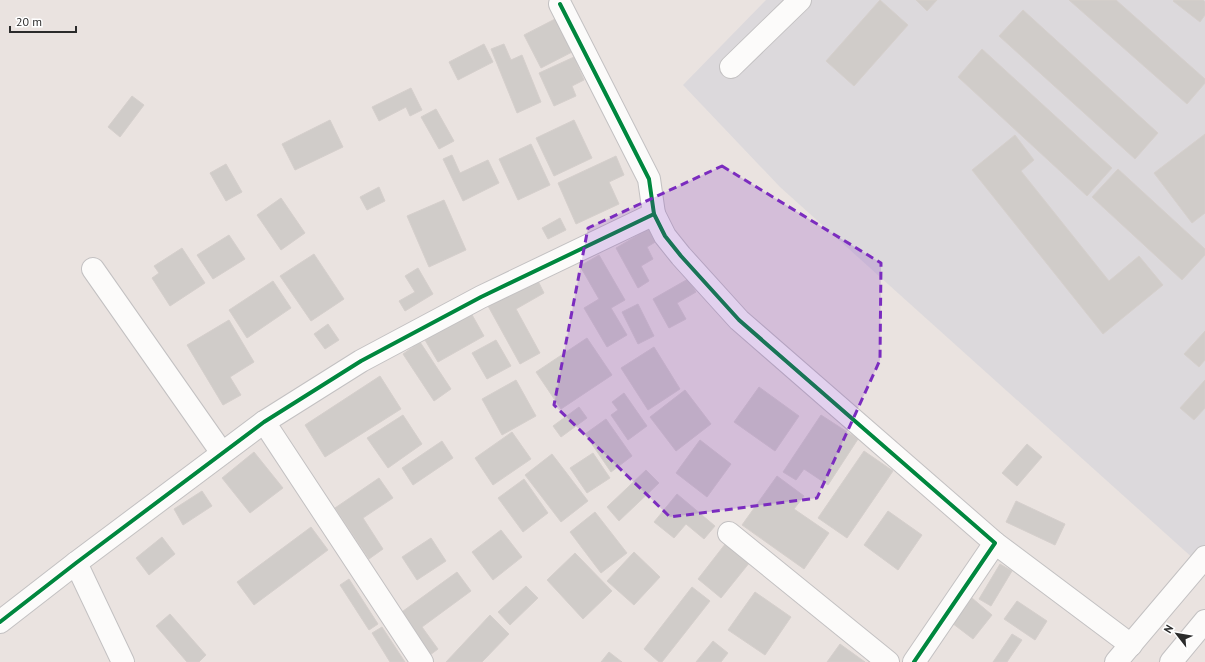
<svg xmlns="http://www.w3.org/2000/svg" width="1205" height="662" viewBox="0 0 1205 662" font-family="'PT Sans',sans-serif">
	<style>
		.industrial { fill: #dcd9dc }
		.building { fill: #d0ccc9; stroke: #d5cfcc }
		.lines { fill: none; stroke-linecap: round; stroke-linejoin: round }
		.minor-casing { stroke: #c3c1c2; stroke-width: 24 }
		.secondary-casing { stroke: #c3c1c2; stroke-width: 24 }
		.minor { stroke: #fcfbfa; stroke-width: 22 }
		.secondary { stroke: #fcfbfa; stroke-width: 22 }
		.cycleway-casing { stroke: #fff; stroke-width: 6 }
		.cycleway { stroke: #00873e; stroke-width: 4 }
		.marked { fill: #7b2cbf; fill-opacity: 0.2; stroke: #7b2cbf; stroke-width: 3; stroke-dasharray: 8 5; stroke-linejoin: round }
	</style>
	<rect width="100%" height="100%" fill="#eae3e0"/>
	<polygon class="industrial" points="766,0 1205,0 1205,569 780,187 683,85"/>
	<g class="building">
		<polygon points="880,0 908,25 854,86 826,61"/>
		<polygon points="916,0 937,0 927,11"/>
		<polygon points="1069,0 1116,0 1205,79 1205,83 1187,104"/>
		<polygon points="1174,0 1203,0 1205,2 1205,15 1200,22 1173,1"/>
		<polygon points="1023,10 1158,133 1135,159 999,36"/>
		<polygon points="557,18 574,51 541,68 524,35"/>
		<polygon points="484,44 493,62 458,80 449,62"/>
		<polygon points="504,44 511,60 522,55 541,102 517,113 491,49"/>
		<polygon points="982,49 1112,168 1087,196 958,77"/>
		<polygon points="574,57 584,80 572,86 576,96 554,106 539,73"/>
		<polygon points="411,88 422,110 410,116 406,107 379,121 372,107"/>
		<polygon points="132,96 144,105 120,137 108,127"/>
		<polygon points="436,109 454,141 439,149 421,117"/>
		<polygon points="330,120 343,147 295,170 282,144"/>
		<polygon points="574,120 592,158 554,176 536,138"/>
		<polygon points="1205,134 1205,213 1192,223 1154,173"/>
		<polygon points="1015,135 1034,160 1021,171 1109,281 1139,256 1163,285 1103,334 972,170"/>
		<polygon points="531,144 550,185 518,200 499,159"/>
		<polygon points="452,155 460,173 488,160 499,183 463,201 443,159"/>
		<polygon points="616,156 624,175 609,182 619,204 576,224 558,183"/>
		<polygon points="226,164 242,192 226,201 210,173"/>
		<polygon points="1118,169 1205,249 1205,255 1182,280 1092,197"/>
		<polygon points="379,187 385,201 367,210 360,197"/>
		<polygon points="281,198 305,233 281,250 257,215"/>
		<polygon points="444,200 466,250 429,267 407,216"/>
		<polygon points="560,218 566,230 548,239 542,228"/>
		<polygon points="650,228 657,241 647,247 653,259 641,266 649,281 638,288 616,248"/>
		<polygon points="229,235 245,259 213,279 197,255"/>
		<polygon points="182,248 205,283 170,306 152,278 159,273 154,266"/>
		<polygon points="314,254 344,299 311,321 280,276"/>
		<polygon points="599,255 625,300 611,308 627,335 607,347 584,308 599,299 580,266"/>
		<polygon points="418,268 433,294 405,311 399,301 415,292 405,276"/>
		<polygon points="537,279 544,293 516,309 540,353 520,364 488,306"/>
		<polygon points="688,279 696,292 677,303 686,319 669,328 653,299"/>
		<polygon points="273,281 291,308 247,338 229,310"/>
		<polygon points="638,304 654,336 638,344 622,312"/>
		<polygon points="471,313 484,336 438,362 425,340"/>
		<polygon points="229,320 254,362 230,377 241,395 223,405 187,345"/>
		<polygon points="328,324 339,340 325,349 314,334"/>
		<polygon points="1205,331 1205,360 1199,367 1184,354"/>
		<polygon points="587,338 612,375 561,409 536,372"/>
		<polygon points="496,340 511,366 487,379 472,353"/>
		<polygon points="420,342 451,389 434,401 403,354"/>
		<polygon points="654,347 680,389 648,410 621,368"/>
		<polygon points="380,376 401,409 325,457 305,425"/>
		<polygon points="516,380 536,416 502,435 482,399"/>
		<polygon points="1205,380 1205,408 1194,420 1180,408"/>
		<polygon points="759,387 799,416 775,451 734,422"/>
		<polygon points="685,390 711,424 676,451 650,417"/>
		<polygon points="624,393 647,426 628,440 611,415 618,410 612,402"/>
		<polygon points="579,407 587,418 561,437 553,426"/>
		<polygon points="403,415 422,444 388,468 367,438"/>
		<polygon points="821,415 858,439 828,485 804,469 796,480 783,472"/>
		<polygon points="606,419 632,456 611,472 585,434"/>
		<polygon points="512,432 531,459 493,485 475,458"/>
		<polygon points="700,440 731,464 707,497 676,473"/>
		<polygon points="442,441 453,458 413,485 402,468"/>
		<polygon points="1027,444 1042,457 1017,486 1002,473"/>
		<polygon points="864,451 893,471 847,538 818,518"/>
		<polygon points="254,452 283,488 250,513 222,478"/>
		<polygon points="593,453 610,478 587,493 570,468"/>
		<polygon points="552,454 588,501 561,522 525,475"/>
		<polygon points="646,470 659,483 619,521 607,507"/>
		<polygon points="777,476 804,496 794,509 829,533 804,569 742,525"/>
		<polygon points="379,478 393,498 363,518 383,549 369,559 335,508"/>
		<polygon points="524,479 548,513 523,532 498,498"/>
		<polygon points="202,491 212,506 183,525 174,509"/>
		<polygon points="677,494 715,526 704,539 686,524 674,538 654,522"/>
		<polygon points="1016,501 1065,524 1055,545 1006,522"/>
		<polygon points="888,511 922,535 898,570 864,545"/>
		<polygon points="595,512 627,553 601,573 570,532"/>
		<polygon points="311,527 328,550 254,605 237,582"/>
		<polygon points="501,530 522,557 493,580 472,552"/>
		<polygon points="162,537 175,554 149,575 136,558"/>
		<polygon points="431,538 446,561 417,580 402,557"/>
		<polygon points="726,543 750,562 721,598 698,579"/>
		<polygon points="634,552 660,577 634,605 607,581"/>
		<polygon points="575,553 612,591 583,619 547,580"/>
		<polygon points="1000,564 1012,571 991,606 979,599"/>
		<polygon points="457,572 471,591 422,627 438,649 430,655 399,614"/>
		<polygon points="349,579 378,624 369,630 340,585"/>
		<polygon points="526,586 538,598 510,625 498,612"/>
		<polygon points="692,587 710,601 662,662 659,662 644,649"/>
		<polygon points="755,592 791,617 765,655 728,630"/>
		<polygon points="972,598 992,615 973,639 952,623"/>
		<polygon points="1017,601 1047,621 1035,640 1004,619"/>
		<polygon points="170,614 206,655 199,662 187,662 156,626"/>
		<polygon points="490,615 509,634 482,662 446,662"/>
		<polygon points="382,627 405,662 390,662 372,633"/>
		<polygon points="1012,634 1022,640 1007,662 993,662"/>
		<polygon points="713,641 728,653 721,662 696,662"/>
		<polygon points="840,644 865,662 827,662"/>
		<polygon points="609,652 622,662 601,662"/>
	</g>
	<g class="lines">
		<g class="minor-casing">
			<g id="minor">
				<polyline points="731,67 800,0"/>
				<polyline points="654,214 665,236 681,256 739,320 995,543 914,662"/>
				<polyline points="93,269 222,453"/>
				<polyline points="264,422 422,662"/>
				<polyline points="729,533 888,662"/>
				<polyline points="995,543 1131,645"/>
				<polyline points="76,563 123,662"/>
				<polyline points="0,622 76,563 264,422 361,361 481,297 654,214 649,179 560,4"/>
				<polyline points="1116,662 1205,557"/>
			</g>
		</g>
		<g class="secondary-casing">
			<polyline id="secondary" points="1171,662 1205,621"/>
		</g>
		<use href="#minor" class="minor"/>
		<use href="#secondary" class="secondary"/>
		<g class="cycleway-casing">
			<g id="cycleway">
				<polyline points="654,214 665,236 681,256 739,320 995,543 914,662"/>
				<polyline points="0,622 76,563 264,422 361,361 481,297 654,214 649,179 560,4"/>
			</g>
		</g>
		<use href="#cycleway" class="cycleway"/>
	</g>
	<path class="marked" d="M722 166 881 263 880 360 817 498 670 517 554 405 588 228Z"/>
	<g transform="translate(1177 634) rotate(301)" stroke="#ffffff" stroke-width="3" paint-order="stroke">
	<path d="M0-3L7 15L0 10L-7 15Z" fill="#2b2b2b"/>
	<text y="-6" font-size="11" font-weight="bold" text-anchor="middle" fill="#2b2b2b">N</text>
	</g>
	<path d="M10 26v6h66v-6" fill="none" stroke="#2b2b2b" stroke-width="2"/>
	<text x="16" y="26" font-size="12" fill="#2b2b2b" stroke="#ffffff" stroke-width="3" paint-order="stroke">20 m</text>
</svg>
